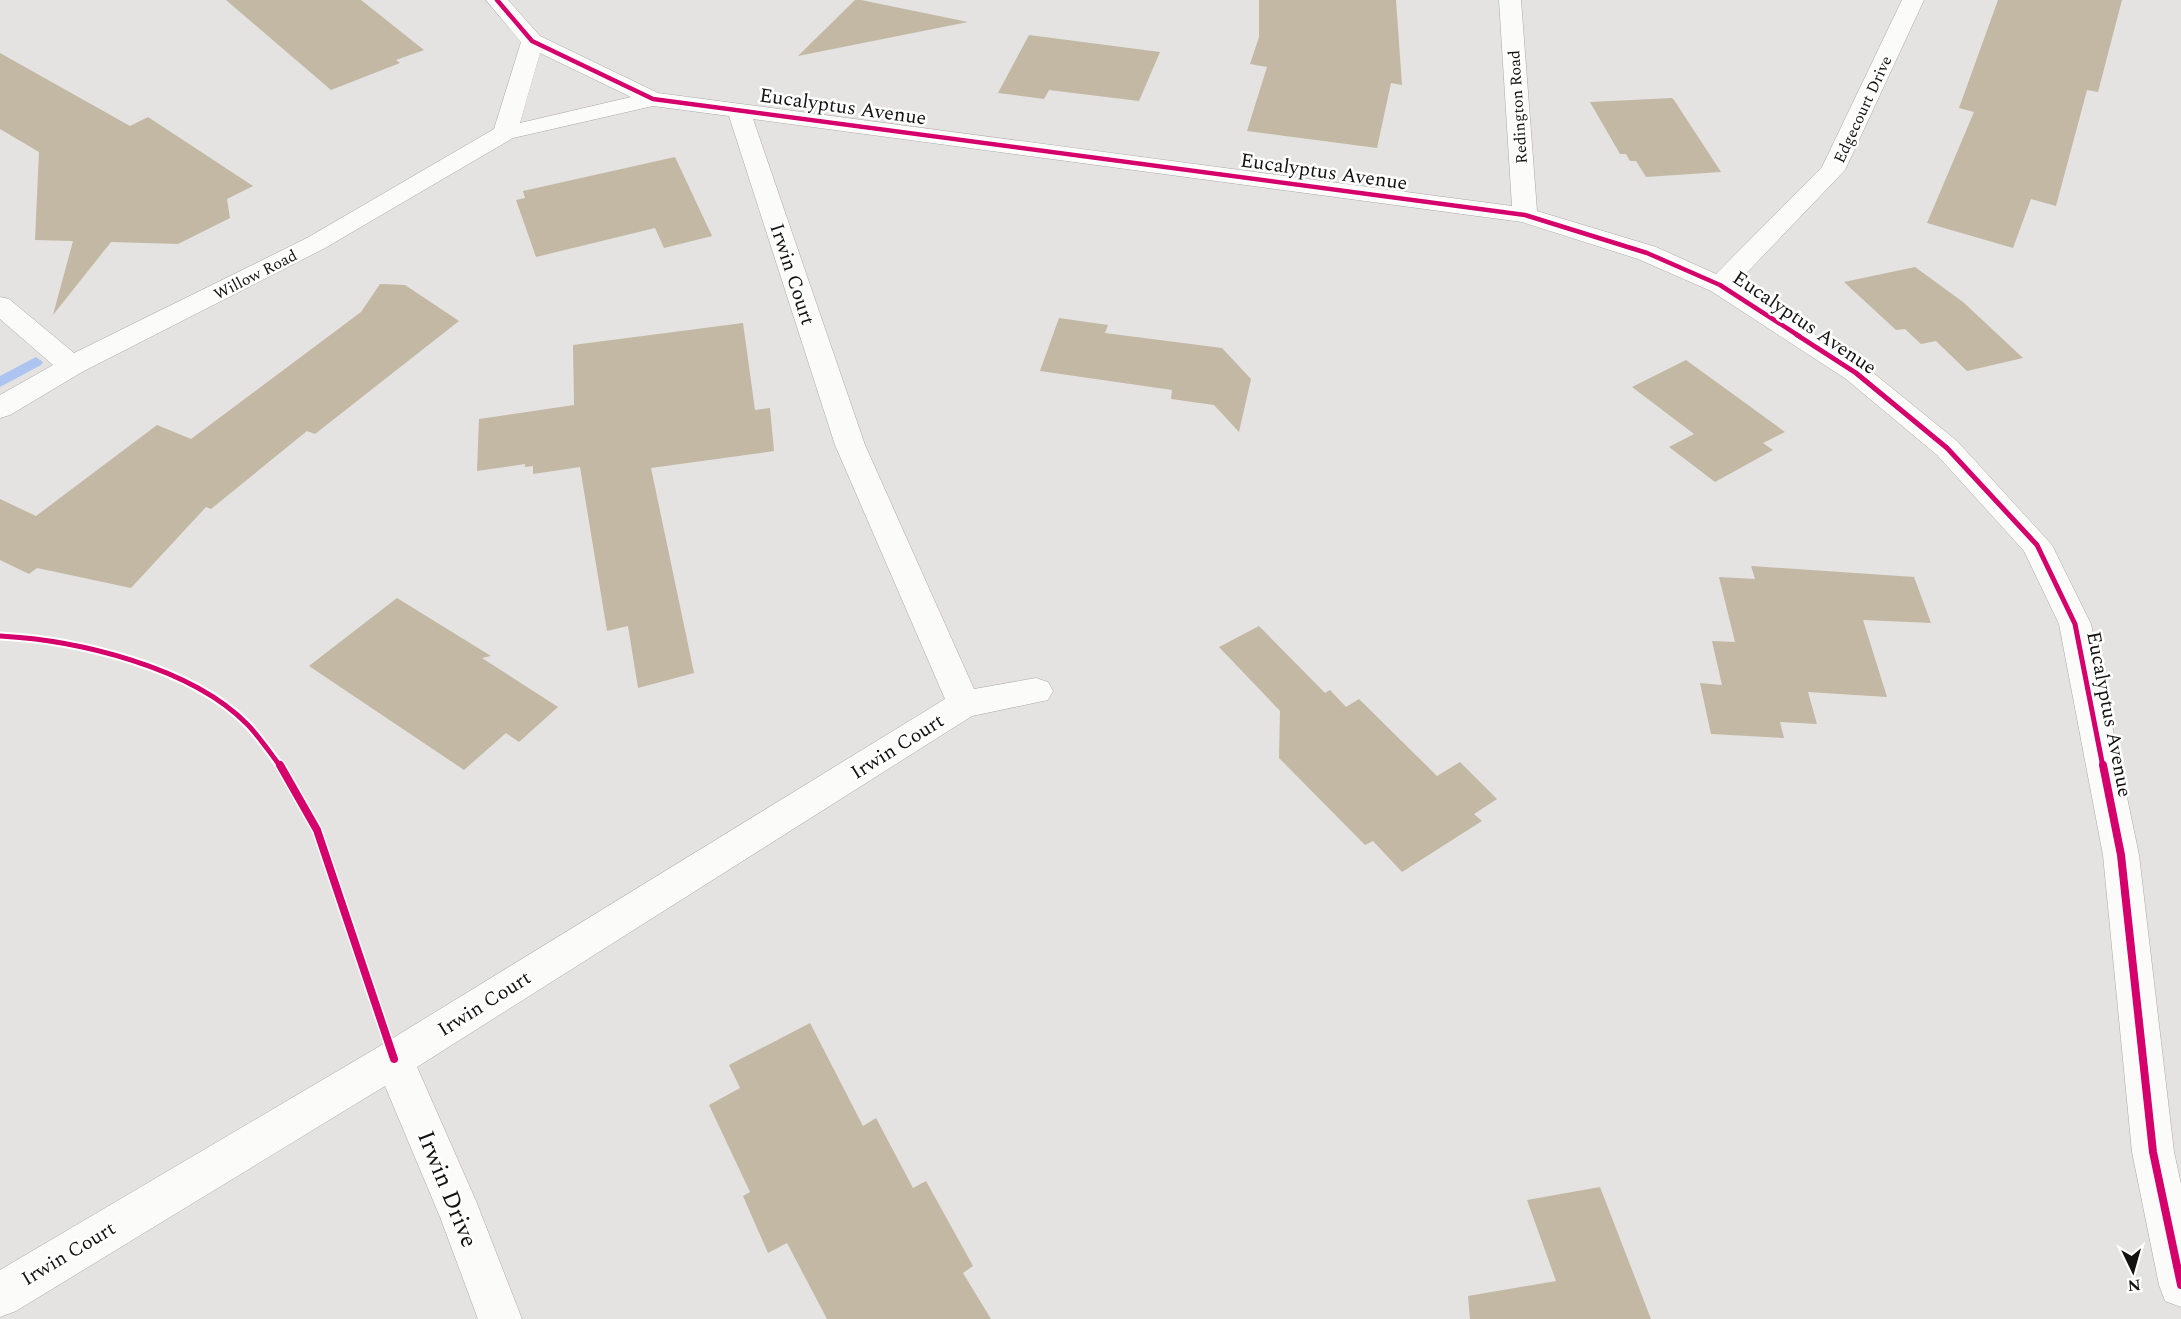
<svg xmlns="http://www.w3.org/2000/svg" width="2181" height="1319" viewBox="0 0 2181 1319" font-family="Spectral,serif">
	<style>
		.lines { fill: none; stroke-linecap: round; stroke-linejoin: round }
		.stream { fill: #adc4f1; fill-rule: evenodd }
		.building { fill: #c2b8a4 }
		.street-casing { stroke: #aaa9a7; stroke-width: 1 }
		.street { fill: #fbfbfa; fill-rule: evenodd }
		.cycleway-far2-casing { stroke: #fff; stroke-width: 8 }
		.cycleway-far1-casing { stroke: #fff; stroke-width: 9 }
		.cycleway-casing { stroke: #fff; stroke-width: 11 }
		.cycleway-far2 { stroke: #d6006c; stroke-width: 4.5 }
		.cycleway-far1 { stroke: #d6006c; stroke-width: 5 }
		.cycleway { stroke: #d6006c; stroke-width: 8 }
		.labels { text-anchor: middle; stroke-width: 5; stroke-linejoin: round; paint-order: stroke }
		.far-street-label { font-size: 16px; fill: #131211; stroke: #fff }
		.street-label { font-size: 20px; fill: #131211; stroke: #fff }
		.near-street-label { font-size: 24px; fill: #131211; stroke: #fff }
	</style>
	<rect width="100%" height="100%" fill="#e4e3e1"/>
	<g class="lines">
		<polygon class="stream" points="36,357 43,362 41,365 0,387 0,376"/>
	</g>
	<g class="building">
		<polygon points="226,0 361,0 424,50 396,60 400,63 331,90"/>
		<polygon points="855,0 861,0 968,22 798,56"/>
		<polygon points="1259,0 1396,0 1402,85 1391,83 1377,148 1247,131 1267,67 1250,64 1259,37"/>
		<polygon points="1998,0 2122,0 2098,92 2087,90 2056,206 2031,199 2013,248 1927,223 1974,112 1959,108"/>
		<polygon points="1029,35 1160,52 1139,101 1049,90 1044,99 998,93"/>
		<polygon points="0,53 130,126 148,117 253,186 227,199 230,218 178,244 111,242 53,315 73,241 35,240 39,152 0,129"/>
		<polygon points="1672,98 1674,100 1721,172 1646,177 1636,161 1630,161 1626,154 1620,154 1590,102"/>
		<polygon points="675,157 712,236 664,248 655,228 536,257 516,200 525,198 523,191"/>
		<polygon points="1915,267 1963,302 2023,358 1967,371 1936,341 1921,344 1905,329 1896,330 1844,282"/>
		<polygon points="380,284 405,285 459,321 315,434 307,431 211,509 206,507 131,588 37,568 29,574 0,560 0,499 36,516 157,425 191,439 361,312"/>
		<polygon points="1059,318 1108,325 1105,333 1222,348 1251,379 1239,432 1214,405 1171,399 1172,390 1040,371"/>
		<polygon points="743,323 755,410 770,408 774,451 651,468 694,673 638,688 628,626 607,631 580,467 533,474 533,466 525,467 525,464 477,471 479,419 574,405 573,345"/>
		<polygon points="1686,360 1785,432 1763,443 1773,450 1715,482 1669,447 1694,434 1632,387"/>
		<polygon points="1751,566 1914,577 1931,623 1863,620 1887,697 1808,692 1817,724 1780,722 1784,738 1711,734 1700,683 1722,685 1712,641 1735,642 1719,577 1755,579"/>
		<polygon points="397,598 491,656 482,658 558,707 519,742 506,733 464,770 309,666"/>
		<polygon points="1259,626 1325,693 1330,690 1346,707 1359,699 1437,776 1460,762 1497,799 1474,814 1482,821 1402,872 1373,841 1365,845 1279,758 1280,711 1219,647"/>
		<polygon points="810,1023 863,1126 876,1118 913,1188 926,1181 973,1266 963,1273 991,1319 827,1319 787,1243 768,1253 743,1196 750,1192 709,1105 740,1088 729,1065"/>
		<polygon points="1600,1187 1651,1319 1470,1319 1468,1296 1556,1281 1527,1200"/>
	</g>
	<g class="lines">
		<g class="street-casing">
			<path id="street" d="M486 0H508L540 36 658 93 1512 206 1499 0H1521L1537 211 1656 247 1716 274 1822 167 1902 0H1924L1845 170 1736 284 1866 367 1957 441 2052 545 2091 624 2139 855 2174 1152 2181 1184V1307L2165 1301 2159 1285 2132 1152 2103 855 2059 624 2024 551 1937 455 1846 379 1711 291 1638 259 1522 222 753 119 865 445 974 689 1036 678 1048 682 1053 691 1048 700 972 716 417 1067 476 1201 522 1319H478L440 1217 385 1086 16 1311 0 1317V1270L380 1046 945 699 835 445 729 116 653 106 513 138 325 248 82 372 10 415 0 418V395L53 365 0 319V297L9 299 74 353 307 238 494 129 521 42ZM540 53 631 97 520 123Z"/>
		</g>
		<use href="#street" class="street"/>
		<g class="cycleway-far2-casing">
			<polyline id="cycleway-far2" points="497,0 532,41 653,99 1525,215 1647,253 1720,285 1799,336"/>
		</g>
		<g class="cycleway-far1-casing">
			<g id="cycleway-far1">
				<polyline points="1797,335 1856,373 1947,448 2037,545 2075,624 2103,767"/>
				<path d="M0 636C77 640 191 667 247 724 259 736 270 753 281 767"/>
			</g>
		</g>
		<g class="cycleway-casing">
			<g id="cycleway">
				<polyline points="280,765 317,830 394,1059"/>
				<polyline points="2103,765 2121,855 2153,1152 2181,1285"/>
			</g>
		</g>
		<use href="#cycleway-far2" class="cycleway-far2"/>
		<use href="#cycleway-far1" class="cycleway-far1"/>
		<use href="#cycleway" class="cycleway"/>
	</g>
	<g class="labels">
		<g class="far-street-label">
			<text transform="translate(1517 107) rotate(-94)" y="6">Redington Road</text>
			<text transform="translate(1862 109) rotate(-65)" y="6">Edgecourt Drive</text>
			<text transform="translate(255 274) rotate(-27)" y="6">Willow Road</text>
		</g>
		<g class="street-label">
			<text transform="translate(843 106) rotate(8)" y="7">Eucalyptus Avenue</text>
			<text transform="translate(1324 171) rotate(8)" y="7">Eucalyptus Avenue</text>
			<text transform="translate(793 274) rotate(72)" y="7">Irwin Court</text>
			<text transform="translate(1805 322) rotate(34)" y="7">Eucalyptus Avenue</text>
			<text transform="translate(2110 714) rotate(79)" y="7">Eucalyptus Avenue</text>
			<text transform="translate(897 746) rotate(-32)" y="7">Irwin Court</text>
			<text transform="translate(484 1003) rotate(-32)" y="7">Irwin Court</text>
			<text transform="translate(68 1253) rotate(-31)" y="7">Irwin Court</text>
		</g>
		<g class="near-street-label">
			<text transform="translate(448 1189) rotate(68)" y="8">Irwin Drive</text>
		</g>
	</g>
	<g transform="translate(2133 1271) rotate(175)" stroke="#ffffff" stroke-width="4.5" paint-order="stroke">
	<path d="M0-4.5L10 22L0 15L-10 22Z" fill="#131211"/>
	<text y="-9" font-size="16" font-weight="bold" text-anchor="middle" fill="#131211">N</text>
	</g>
</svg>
